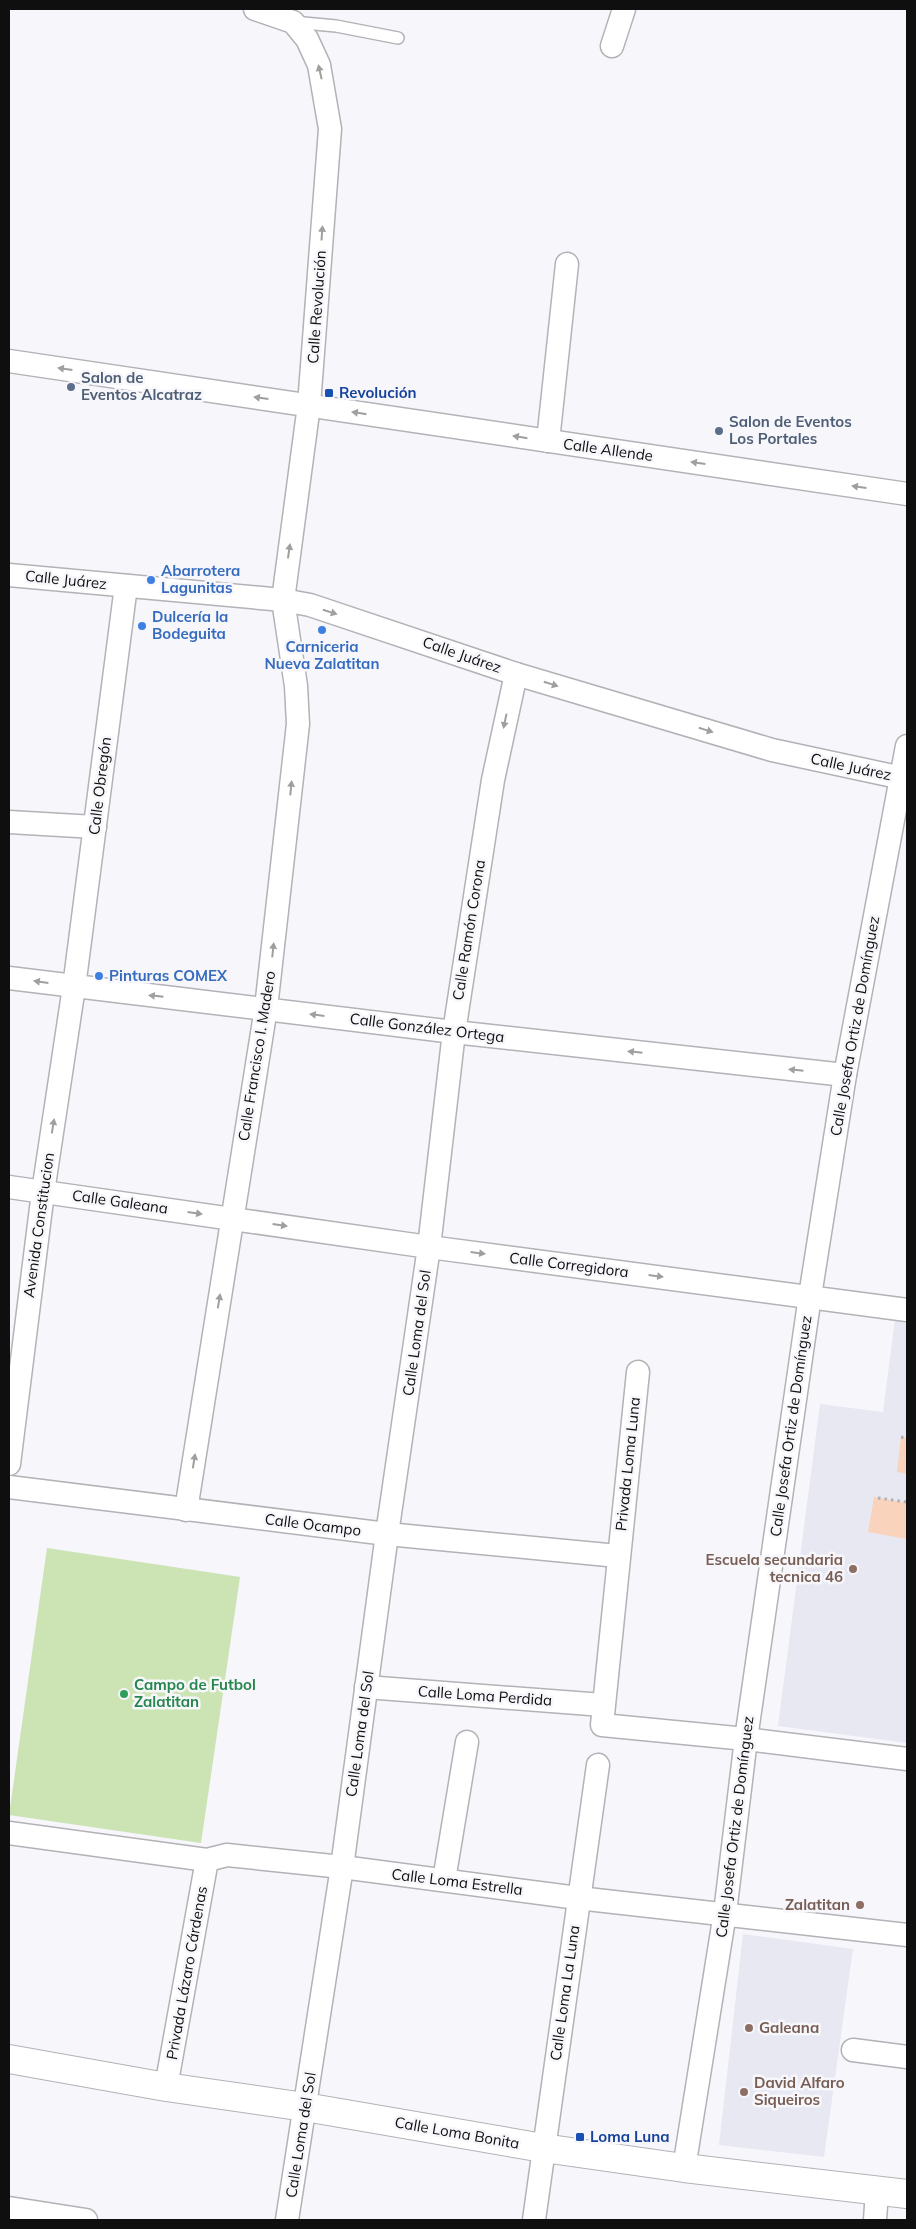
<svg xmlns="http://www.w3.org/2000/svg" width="916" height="2229" viewBox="0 0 916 2229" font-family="Mulish,sans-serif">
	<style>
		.built { fill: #e8e8f3 }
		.green { fill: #cce3b3 }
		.building { fill: #fad3bc }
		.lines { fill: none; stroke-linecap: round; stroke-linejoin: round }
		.lane-casing { stroke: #b2b2b7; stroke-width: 14 }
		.street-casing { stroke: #b2b2b7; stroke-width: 25 }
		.secondary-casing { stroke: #b2b2b7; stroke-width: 30 }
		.path { stroke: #afafb3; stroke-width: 3; stroke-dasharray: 2.5 4; stroke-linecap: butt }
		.lane { stroke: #fff; stroke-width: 11 }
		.street { stroke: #fff; stroke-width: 22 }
		.secondary { stroke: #fff; stroke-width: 28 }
		.oneway { fill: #9f9f9f }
		.service-dot { fill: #5c6f8a; stroke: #f6f6fb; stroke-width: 2 }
		.transit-dot { fill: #1a4fb4; stroke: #f6f6fb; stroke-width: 2 }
		.shop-dot { fill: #3f7fe0; stroke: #f6f6fb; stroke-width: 2 }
		.education-dot { fill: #8d6e63; stroke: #f6f6fb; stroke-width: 2 }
		.leisure-dot { fill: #2e9e5b; stroke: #f6f6fb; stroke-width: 2 }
		.labels { text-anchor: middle; stroke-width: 5; stroke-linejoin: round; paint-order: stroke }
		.street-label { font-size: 15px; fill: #0f0f10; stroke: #f6f6fb }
		.service-label { font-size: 15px; font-weight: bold; fill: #4e5e75; stroke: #f6f6fb; text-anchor: start }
		.transit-label { font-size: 15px; font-weight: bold; fill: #164399; stroke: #f6f6fb; text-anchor: start }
		.shop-label { font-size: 15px; font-weight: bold; fill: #366cbe; stroke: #f6f6fb; text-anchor: start }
		.education-label { font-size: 15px; font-weight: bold; fill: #785e54; stroke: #f6f6fb; text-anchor: end }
		.leisure-label { font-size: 15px; font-weight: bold; fill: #27864d; stroke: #f6f6fb; text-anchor: start }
	</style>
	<rect width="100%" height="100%" fill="#f6f6fb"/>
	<g class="built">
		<polygon points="895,1319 907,1320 907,1743 778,1726 820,1404 883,1412"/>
		<polygon points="743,1934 853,1949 824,2157 719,2145"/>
	</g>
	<polygon class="green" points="47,1548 240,1577 201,1843 9,1815"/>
	<g class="building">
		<polygon points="901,1437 907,1438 907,1474 897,1472"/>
		<polygon points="874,1497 907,1503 907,1539 868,1532"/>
	</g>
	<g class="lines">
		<g class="lane-casing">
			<polyline id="lane" points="293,22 336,26 398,38"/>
		</g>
		<g class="street-casing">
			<g id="street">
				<polyline points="612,46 624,9"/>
				<polyline points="9,361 907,494"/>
				<polyline points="548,441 567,264"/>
				<polyline points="9,575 283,600 310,605 516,674 772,750 907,779"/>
				<polyline points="9,822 95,827"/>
				<polyline points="9,978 454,1032 845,1075"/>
				<polyline points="9,1187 429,1247 907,1310"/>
				<polyline points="638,1372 602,1725 746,1739 907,1759"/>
				<polyline points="9,1464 43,1192 74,987 126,586"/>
				<polyline points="9,1487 387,1534 618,1556"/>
				<polyline points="186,1510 266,1008 298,724 296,686 283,600 309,405 330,129 319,65 307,39 293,22 255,9"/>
				<polyline points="366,1687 603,1705"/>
				<polyline points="9,1833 207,1860 227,1855 342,1867 578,1898 907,1935"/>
				<polyline points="444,1880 467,1742"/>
				<polyline points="853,2050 907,2057"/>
				<polyline points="166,2087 207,1860"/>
				<polyline points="684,2168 725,1913 746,1739 810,1296 845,1075 907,746"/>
				<polyline points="9,2208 86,2220"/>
				<polyline points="287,2220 342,1867 387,1534 429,1247 454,1032 493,780 516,674"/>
				<polyline points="534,2220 598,1765"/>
				<polyline points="875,2220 877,2191"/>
			</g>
		</g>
		<g class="secondary-casing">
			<polyline id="secondary" points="9,2059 166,2087 305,2107 543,2148 684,2168 907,2194"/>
		</g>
		<g class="path">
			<polyline points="901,1437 907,1438"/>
			<polyline points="878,1498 907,1502"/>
		</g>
		<use href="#lane" class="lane"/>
		<use href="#street" class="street"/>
		<use href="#secondary" class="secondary"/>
	</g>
	<defs><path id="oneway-solid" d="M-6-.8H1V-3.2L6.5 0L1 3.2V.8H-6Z" transform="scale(1.25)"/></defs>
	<g class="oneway">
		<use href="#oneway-solid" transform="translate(320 72) rotate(-103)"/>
		<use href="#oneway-solid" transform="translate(322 233) rotate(-86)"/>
		<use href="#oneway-solid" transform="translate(65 369) rotate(-172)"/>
		<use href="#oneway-solid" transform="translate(261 398) rotate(-172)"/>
		<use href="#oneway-solid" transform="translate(359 413) rotate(-171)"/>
		<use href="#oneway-solid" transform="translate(520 437) rotate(-171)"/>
		<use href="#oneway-solid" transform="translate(698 463) rotate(-172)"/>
		<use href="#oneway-solid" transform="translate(859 487) rotate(-172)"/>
		<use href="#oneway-solid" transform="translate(289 551) rotate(-82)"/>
		<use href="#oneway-solid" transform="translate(330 612) rotate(18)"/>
		<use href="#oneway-solid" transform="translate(551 684) rotate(17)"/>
		<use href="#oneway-solid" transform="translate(505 721) rotate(102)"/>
		<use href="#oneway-solid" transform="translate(706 730) rotate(17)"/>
		<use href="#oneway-solid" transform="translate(291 788) rotate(-84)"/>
		<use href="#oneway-solid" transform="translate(273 950) rotate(-84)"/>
		<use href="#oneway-solid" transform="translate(41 982) rotate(-172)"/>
		<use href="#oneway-solid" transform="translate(156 996) rotate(-174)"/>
		<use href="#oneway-solid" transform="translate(317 1015) rotate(-173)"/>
		<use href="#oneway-solid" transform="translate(635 1052) rotate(-174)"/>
		<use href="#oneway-solid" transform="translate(796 1070) rotate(-174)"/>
		<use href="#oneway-solid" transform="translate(53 1126) rotate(-81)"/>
		<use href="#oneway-solid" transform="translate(195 1213) rotate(8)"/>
		<use href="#oneway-solid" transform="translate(280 1225) rotate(8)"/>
		<use href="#oneway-solid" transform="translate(478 1253) rotate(7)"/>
		<use href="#oneway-solid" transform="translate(656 1276) rotate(7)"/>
		<use href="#oneway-solid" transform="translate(219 1301) rotate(-81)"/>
		<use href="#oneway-solid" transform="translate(194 1461) rotate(-81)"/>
	</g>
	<g class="service-dot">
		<circle cx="71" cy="387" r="5"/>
		<circle cx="719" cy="431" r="5"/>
	</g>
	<g class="transit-dot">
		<rect x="324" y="388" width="10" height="10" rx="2.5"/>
		<rect x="575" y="2132" width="10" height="10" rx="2.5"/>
	</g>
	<g class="shop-dot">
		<circle cx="151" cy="580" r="5"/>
		<circle cx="142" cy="626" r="5"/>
		<circle cx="322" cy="630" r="5"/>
		<circle cx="99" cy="976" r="5"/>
	</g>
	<g class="education-dot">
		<circle cx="853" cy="1569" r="5"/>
		<circle cx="860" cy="1905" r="5"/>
		<circle cx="749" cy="2028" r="5"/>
		<circle cx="744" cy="2092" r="5"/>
	</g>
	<circle class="leisure-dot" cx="124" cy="1694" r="5"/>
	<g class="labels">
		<g class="street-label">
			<text transform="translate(317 307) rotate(-86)" y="5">Calle Revolución</text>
			<text transform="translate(608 450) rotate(8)" y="5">Calle Allende</text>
			<text transform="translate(66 580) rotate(6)" y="5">Calle Juárez</text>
			<text transform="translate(462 655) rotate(19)" y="5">Calle Juárez</text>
			<text transform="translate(851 767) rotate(12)" y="5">Calle Juárez</text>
			<text transform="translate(100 786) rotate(-83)" y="5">Calle Obregón</text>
			<text transform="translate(469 930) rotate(-81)" y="5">Calle Ramón Corona</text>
			<text transform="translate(855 1026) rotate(-80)" y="5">Calle Josefa Ortiz de Domínguez</text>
			<text transform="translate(427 1028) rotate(7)" y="5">Calle González Ortega</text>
			<text transform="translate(257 1056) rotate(-81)" y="5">Calle Francisco I. Madero</text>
			<text transform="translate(120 1202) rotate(8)" y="5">Calle Galeana</text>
			<text transform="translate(39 1225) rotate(-82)" y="5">Avenida Constitucion</text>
			<text transform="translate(569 1265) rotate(7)" y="5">Calle Corregidora</text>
			<text transform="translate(417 1333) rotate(-82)" y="5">Calle Loma del Sol</text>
			<text transform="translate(791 1426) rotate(-82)" y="5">Calle Josefa Ortiz de Domínguez</text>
			<text transform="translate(628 1464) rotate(-84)" y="5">Privada Loma Luna</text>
			<text transform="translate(313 1525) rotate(7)" y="5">Calle Ocampo</text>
			<text transform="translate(485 1696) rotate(4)" y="5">Calle Loma Perdida</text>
			<text transform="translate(360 1734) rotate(-82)" y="5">Calle Loma del Sol</text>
			<text transform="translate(735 1827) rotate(-83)" y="5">Calle Josefa Ortiz de Domínguez</text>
			<text transform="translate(457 1882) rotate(7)" y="5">Calle Loma Estrella</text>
			<text transform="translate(187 1973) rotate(-80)" y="5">Privada Lázaro Cárdenas</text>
			<text transform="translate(565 1993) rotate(-82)" y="5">Calle Loma La Luna</text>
			<text transform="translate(457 2133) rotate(10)" y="5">Calle Loma Bonita</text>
			<text transform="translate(301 2135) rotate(-81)" y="5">Calle Loma del Sol</text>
		</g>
		<g class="service-label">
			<text x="81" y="383">Salon de<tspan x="81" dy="17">Eventos Alcatraz</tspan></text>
			<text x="729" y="427">Salon de Eventos<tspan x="729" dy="17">Los Portales</tspan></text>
		</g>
		<g class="transit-label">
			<text x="339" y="398">Revolución</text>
			<text x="590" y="2142">Loma Luna</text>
		</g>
		<g class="shop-label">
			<text x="161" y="576">Abarrotera<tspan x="161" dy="17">Lagunitas</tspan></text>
			<text x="152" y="622">Dulcería la<tspan x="152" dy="17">Bodeguita</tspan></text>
			<text x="322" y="652" text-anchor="middle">Carniceria<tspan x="322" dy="17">Nueva Zalatitan</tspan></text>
			<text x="109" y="981">Pinturas COMEX</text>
		</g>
		<g class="education-label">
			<text x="843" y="1565">Escuela secundaria<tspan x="843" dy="17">tecnica 46</tspan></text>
			<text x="850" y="1910">Zalatitan</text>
			<text x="759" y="2033" text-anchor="start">Galeana</text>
			<text x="754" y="2088" text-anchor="start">David Alfaro<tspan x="754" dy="17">Siqueiros</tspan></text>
		</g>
		<g class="leisure-label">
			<text x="134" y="1690">Campo de Futbol<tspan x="134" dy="17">Zalatitan</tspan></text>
		</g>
	</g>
	<rect width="916" height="2229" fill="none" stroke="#0f0f10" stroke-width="20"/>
</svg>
